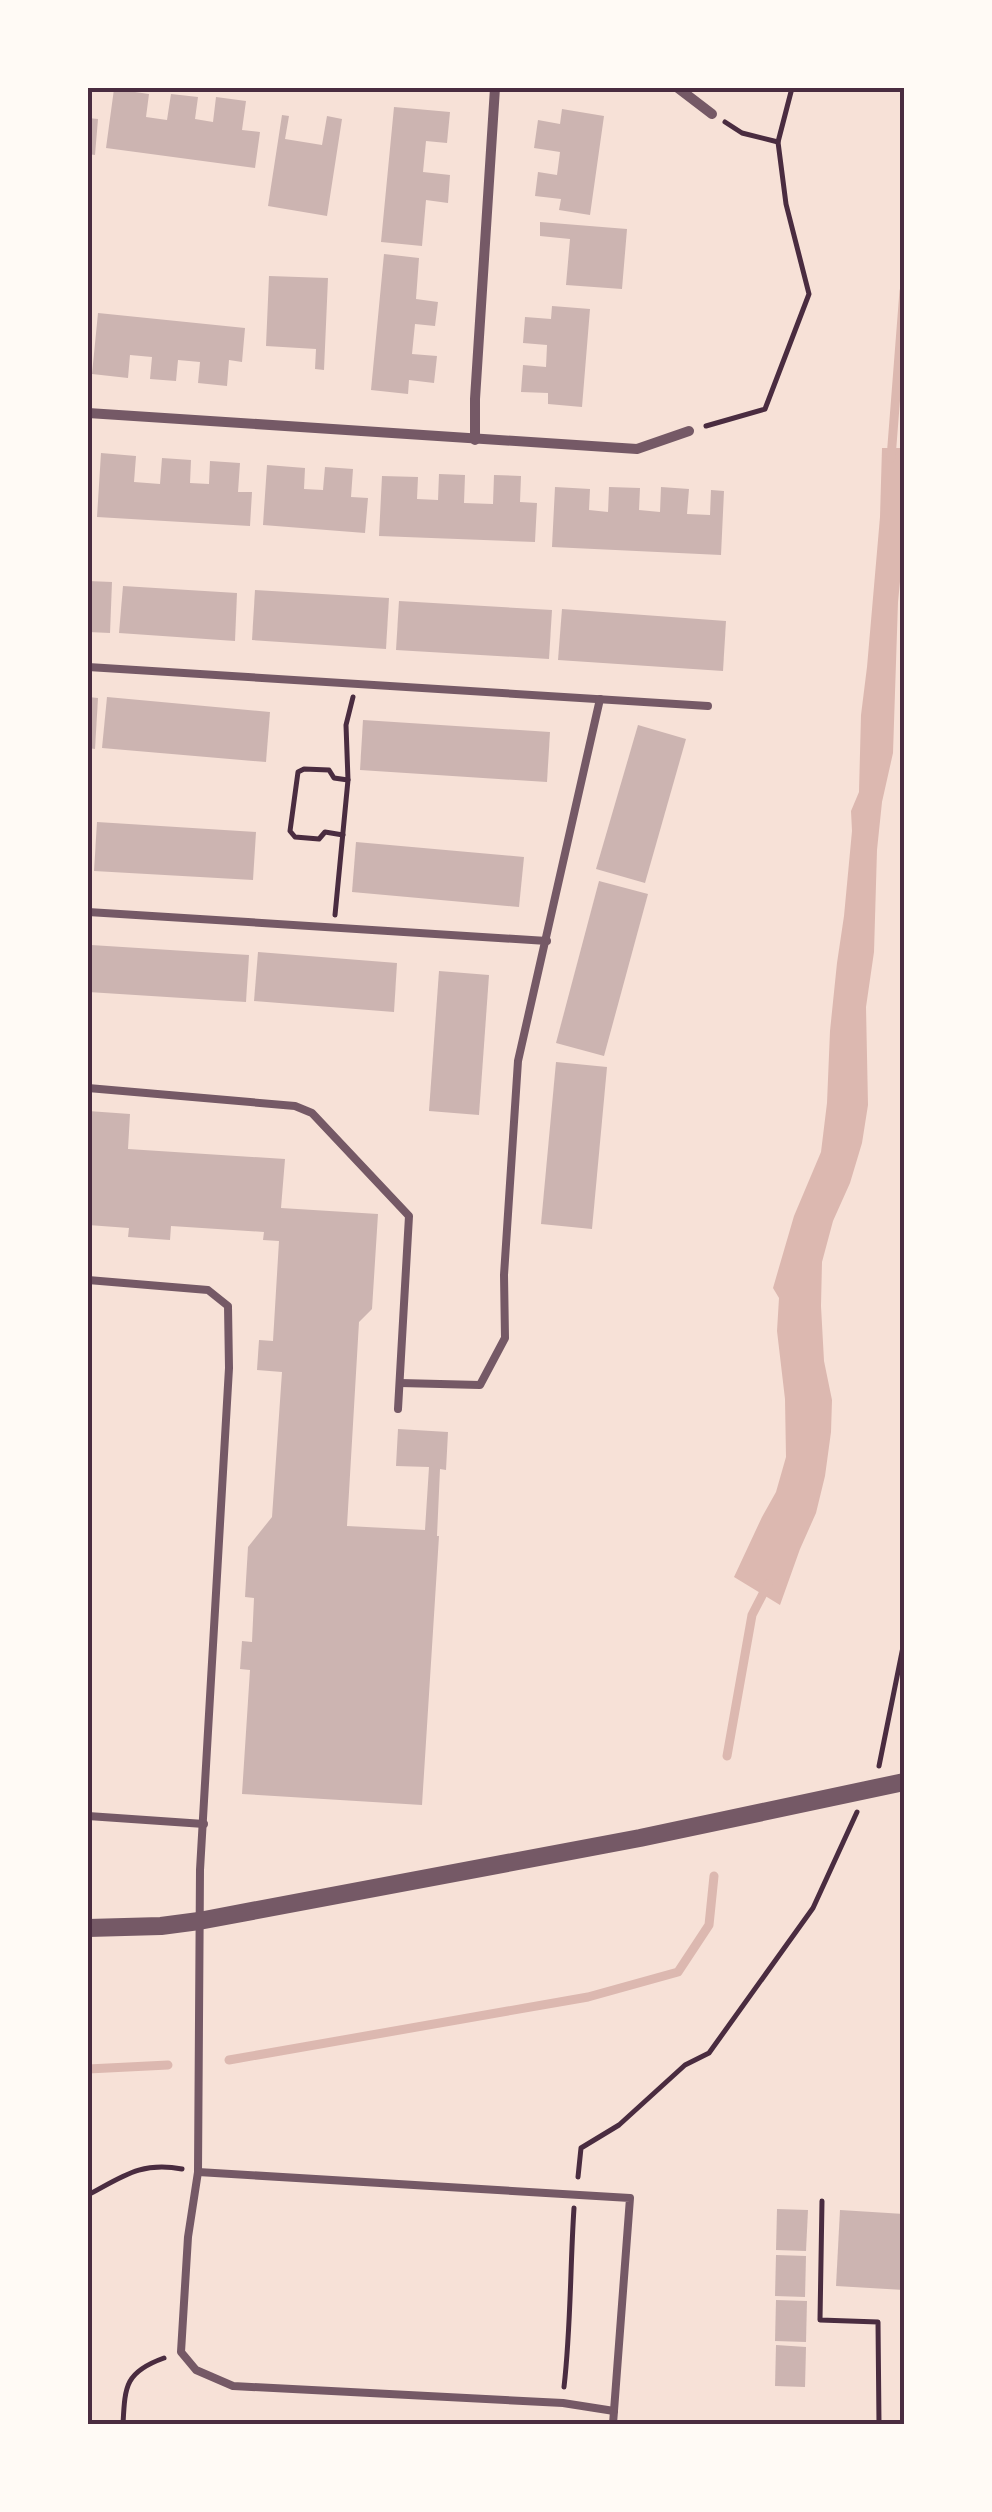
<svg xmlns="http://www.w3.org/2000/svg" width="992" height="2512" viewBox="0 0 992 2512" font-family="'Sofia Sans Condensed',sans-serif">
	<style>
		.water { fill: #dcb8b0 }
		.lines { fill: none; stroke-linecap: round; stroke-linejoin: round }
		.stream { stroke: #dcb8b0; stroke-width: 9 }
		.building { fill: #ccb4b1 }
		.path { stroke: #4a2c40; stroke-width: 5 }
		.service { stroke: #755966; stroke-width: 8 }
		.minor { stroke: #755966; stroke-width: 10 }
		.tertiary { stroke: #755966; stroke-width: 18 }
		.neatline { fill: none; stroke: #4a2c40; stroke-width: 4 }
	</style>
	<rect width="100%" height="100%" fill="#f7e1d7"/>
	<polygon class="water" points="882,448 904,448 904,540 898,602 893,753 882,802 877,850 874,952 866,1007 868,1105 862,1143 850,1183 833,1221 822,1262 821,1306 824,1361 832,1400 831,1432 825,1476 816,1513 800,1549 780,1605 734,1577 762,1517 776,1492 786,1457 785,1399 777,1331 779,1298 773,1288 794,1216 821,1152 827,1103 830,1031 837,963 844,916 852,831 851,811 859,792 861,715 867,667 880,517"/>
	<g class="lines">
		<g class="stream">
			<polyline points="891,458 904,291"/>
			<polyline points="727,1756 752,1615 768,1584"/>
			<polyline points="229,2060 588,1997 678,1972 709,1925 714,1876"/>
			<polyline points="88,2069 168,2065"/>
		</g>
	</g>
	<g class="building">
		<polygon points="114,89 149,94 146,117 167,120 171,94 198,97 195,119 213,122 216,97 246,101 242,130 260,132 255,168 106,148"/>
		<polygon points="394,107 450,112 447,143 426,141 423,172 450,175 448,203 426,200 422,246 381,242"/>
		<polygon points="562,109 604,116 590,215 559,210 561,199 535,196 538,172 557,175 560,152 534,148 538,120 560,124"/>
		<polygon points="282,115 289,116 285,139 322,145 327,116 342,119 327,216 268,206"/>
		<polygon points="88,118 98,119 95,155 88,154"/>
		<polygon points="540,222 627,229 622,289 566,285 570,239 540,236"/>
		<polygon points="384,254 419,258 416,299 438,302 435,326 415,324 412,354 437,356 434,383 409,380 408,394 371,390"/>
		<polygon points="269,276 328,278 324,370 315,369 316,349 266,346"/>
		<polygon points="552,306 590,309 582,407 548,404 548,393 521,392 523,365 546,367 547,345 523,343 525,317 551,319"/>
		<polygon points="98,313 245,328 242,362 229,360 227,386 198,383 200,362 178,360 176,381 150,379 152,357 130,355 128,378 92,374"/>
		<polygon points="101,453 136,456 134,482 160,484 162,458 191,460 190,483 209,484 210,461 240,463 238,492 252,492 250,526 97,517"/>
		<polygon points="267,465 305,468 304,489 323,490 325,467 353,469 351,497 368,498 365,533 263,525"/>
		<polygon points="439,474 465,475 464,503 493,504 494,475 521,476 520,502 537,503 535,542 379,536 382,476 418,477 417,499 438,500"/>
		<polygon points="555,487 590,489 589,510 608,512 609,487 640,488 639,510 660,512 661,487 689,489 687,514 710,515 711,490 724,491 721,555 552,547"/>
		<polygon points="88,581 112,582 110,633 88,632"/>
		<polygon points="123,586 237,593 235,641 119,633"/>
		<polygon points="255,590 389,598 386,649 252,640"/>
		<polygon points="399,601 552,610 549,659 396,650"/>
		<polygon points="562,609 726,621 723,671 558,660"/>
		<polygon points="88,697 98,698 95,749 88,748"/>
		<polygon points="107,697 270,712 266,762 102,748"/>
		<polygon points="363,720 550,732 547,782 360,770"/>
		<polygon points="638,725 686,739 645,883 596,869"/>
		<polygon points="97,822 256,832 253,880 94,871"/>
		<polygon points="356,842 524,857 519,907 352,892"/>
		<polygon points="599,881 648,894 604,1056 556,1043"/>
		<polygon points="91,945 249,955 246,1002 88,992"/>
		<polygon points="258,952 397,963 394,1012 254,1001"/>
		<polygon points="439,971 489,975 479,1115 429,1111"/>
		<polygon points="556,1062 607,1067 592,1229 541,1224"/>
		<polygon points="88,1111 130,1114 128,1149 285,1159 281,1208 378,1214 372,1309 359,1322 347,1526 425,1530 429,1467 396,1466 398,1429 448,1432 446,1470 440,1469 437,1536 439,1536 422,1805 242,1794 250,1670 240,1669 242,1641 252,1642 254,1598 245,1597 248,1547 272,1517 282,1372 257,1370 259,1340 273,1341 279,1241 263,1240 264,1232 171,1226 170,1240 128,1237 129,1228 88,1225"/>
		<polygon points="777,2209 808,2210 806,2251 776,2250"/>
		<polygon points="840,2210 904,2214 904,2290 836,2286"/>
		<polygon points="776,2255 806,2256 805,2297 775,2296"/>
		<polygon points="776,2300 807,2301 806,2342 775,2341"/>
		<polygon points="776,2345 806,2347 805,2387 775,2386"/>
	</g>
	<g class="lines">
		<g class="path">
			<polyline points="725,122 742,133 778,142"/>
			<polyline points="706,426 765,409 809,294 786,204 778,142 792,88"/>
			<polyline points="343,835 325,832 319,839 295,837 290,831 298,772 304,769 329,770 334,778 348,780"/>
			<polyline points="335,915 348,780 346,725 353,697"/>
			<polyline points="879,1766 904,1642"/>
			<polyline points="578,2177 581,2148 619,2125 685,2065 709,2053 813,1908 857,1812"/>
			<path d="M88 2195C122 2177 141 2161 182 2169"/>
			<polyline points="822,2201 820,2320 878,2322 879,2424"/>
			<path d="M564 2387C571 2327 570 2268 574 2208"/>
			<path d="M123 2424C125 2386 125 2372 164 2358"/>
		</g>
		<g class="service">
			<polyline points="88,667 708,706"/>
			<polyline points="88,912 547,941"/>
			<polyline points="88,1088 295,1106 312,1113 409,1216 398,1409"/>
			<polyline points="88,1280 208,1290 228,1306 229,1368 200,1870 198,2172 188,2237 181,2352 196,2370 233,2386 563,2403 614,2411"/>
			<polyline points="400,1383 480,1385 505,1338 504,1275 518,1061 600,699"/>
			<polyline points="88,1816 204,1824"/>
			<polyline points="198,2172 630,2198 613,2424"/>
		</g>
		<g class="minor">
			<polyline points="678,88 712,114"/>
			<polyline points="88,413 637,449 689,431"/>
			<polyline points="475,440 475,399 495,88"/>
		</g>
		<polyline class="tertiary" points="88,1928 161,1926 199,1921 640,1838 904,1782"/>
	</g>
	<rect width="992" height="2512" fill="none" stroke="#fffaf5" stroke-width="180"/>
	<rect x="90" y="90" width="812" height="2332" class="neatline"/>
</svg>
